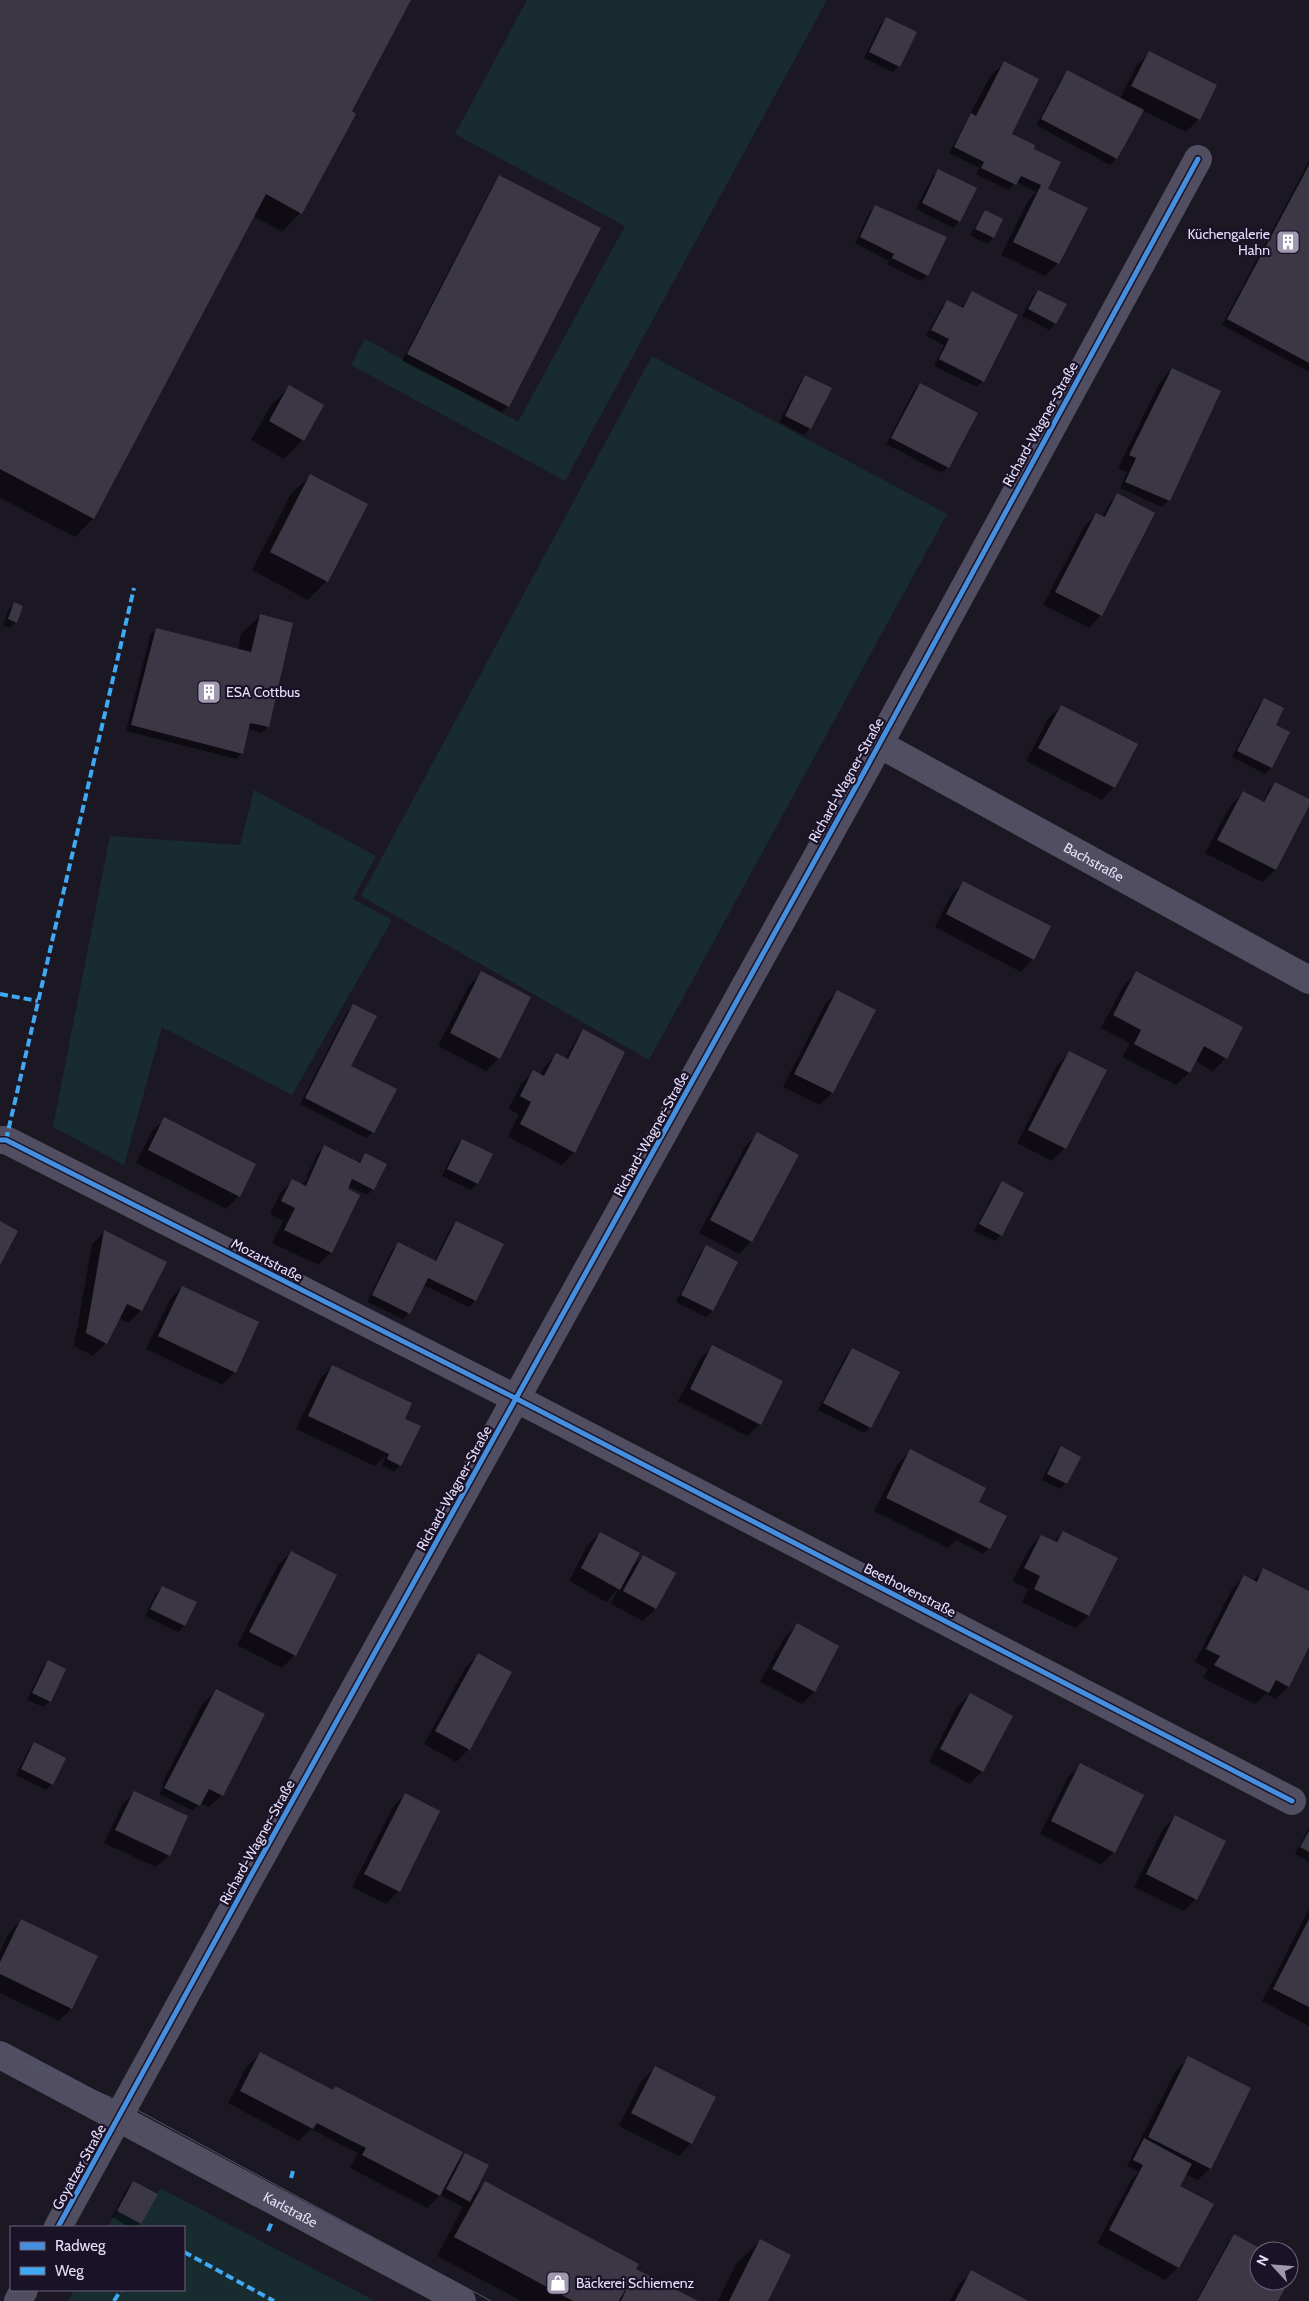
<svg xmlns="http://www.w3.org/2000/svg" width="1309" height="2301" viewBox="0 0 1309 2301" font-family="Cabin,sans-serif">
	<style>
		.green { fill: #182b2f }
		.shadow { fill: #0007 }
		.building { fill: #3b3744 }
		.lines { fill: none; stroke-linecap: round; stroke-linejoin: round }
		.minor { stroke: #524e62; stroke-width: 28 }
		.tram { stroke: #4c596a; stroke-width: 1 }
		.quiet { stroke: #3fa9f5; stroke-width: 4; stroke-dasharray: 8 4; stroke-linecap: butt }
		.cycleway-casing { stroke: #1a1328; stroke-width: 8 }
		.cycleway { stroke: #468fdf; stroke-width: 5 }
		.labels { text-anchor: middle; stroke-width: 4.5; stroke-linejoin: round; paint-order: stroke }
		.poi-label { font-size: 14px; fill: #e6defb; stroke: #1a1328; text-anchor: start }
		.street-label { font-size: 14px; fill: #e6defb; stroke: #1a1328 }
	</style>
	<rect width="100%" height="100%" fill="#1b1823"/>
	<g class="green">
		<polygon points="527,0 827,0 565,481 351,365 365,339 518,422 625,226 455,134"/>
		<polygon points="652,356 947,514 649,1060 361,896"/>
		<polygon points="254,790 376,856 353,899 392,920 292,1095 162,1027 124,1165 53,1127 110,836 240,845"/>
		<polygon points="160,2188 375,2301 68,2301 74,2290 184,2290 184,2227 108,2227 117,2211 141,2224"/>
	</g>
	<g class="shadow">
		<polygon points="0,0 409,0 350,112 300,213 282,232 254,216 93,519 75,537 0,498"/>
		<polygon points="886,19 899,66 893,72 864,58 880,25"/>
		<polygon points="1149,53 1199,119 1186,132 1142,110 1116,158 1110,165 1036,125 1062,77 1068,71 1120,99 1136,66"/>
		<polygon points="1004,63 1010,134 1033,149 1046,189 1058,263 1045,276 1001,255 1029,199 1036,192 1016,182 1009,190 976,174 979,168 949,153 991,75"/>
		<polygon points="1309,161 1309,372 1222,325"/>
		<polygon points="938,171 959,222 953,228 916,209 932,177"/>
		<polygon points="500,177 508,406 502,412 402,361 494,183"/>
		<polygon points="875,207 927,275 921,281 887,264 889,261 855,243 869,213"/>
		<polygon points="986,212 993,238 987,244 970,235 980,218"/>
		<polygon points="1038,291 1055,324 1049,330 1022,316 1032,297"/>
		<polygon points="972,292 1016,315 983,381 977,387 934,366 944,345 926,336 941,308 947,301 961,308"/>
		<polygon points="1172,369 1178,479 1168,501 1162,507 1120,488 1127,472 1118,468 1160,382"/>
		<polygon points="806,376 810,428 804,435 779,422 800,382"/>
		<polygon points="920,384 948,467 942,473 886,444 914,390"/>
		<polygon points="289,387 303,440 284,459 251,440 271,405"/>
		<polygon points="310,476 327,581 308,600 252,570 291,494"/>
		<polygon points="1117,495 1101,615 1089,628 1043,605 1084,527 1096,514 1102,517 1111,501"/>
		<polygon points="14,604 16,622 10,628 3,625 8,610"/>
		<polygon points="260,616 268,727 261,733 248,729 242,753 236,759 126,731 150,635 157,629 238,650 241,634"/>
		<polygon points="1264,700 1274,725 1289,733 1271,768 1265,774 1232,757 1258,706"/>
		<polygon points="1061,706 1114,787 1102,800 1026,761 1048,719"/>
		<polygon points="1275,783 1309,800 1309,804 1275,870 1262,882 1205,853 1230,806 1243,793 1262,803 1269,789"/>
		<polygon points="964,882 1033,959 1021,972 935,927 951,895"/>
		<polygon points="1137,972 1226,1058 1213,1071 1195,1061 1189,1073 1176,1085 1122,1057 1130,1043 1101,1028 1124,985"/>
		<polygon points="482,973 499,1058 486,1071 438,1046 469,985"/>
		<polygon points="838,992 874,1011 832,1093 820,1105 783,1087 825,1004"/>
		<polygon points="354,1006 350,1066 395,1090 373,1132 366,1138 300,1104 347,1012"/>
		<polygon points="583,1031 610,1083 574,1152 562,1165 508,1137 519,1114 508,1109 521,1084 534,1072 540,1075 544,1067 556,1055 565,1059 577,1037"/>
		<polygon points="1069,1053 1065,1148 1052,1161 1017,1143 1057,1065"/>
		<polygon points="165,1119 255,1165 239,1196 226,1209 136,1163 152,1131"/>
		<polygon points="758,1134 797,1155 751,1242 739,1254 699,1233 745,1147"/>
		<polygon points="462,1140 477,1184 471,1190 442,1176 456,1146"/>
		<polygon points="324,1147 358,1163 365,1155 373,1189 367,1195 348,1186 331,1252 318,1265 272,1243 283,1221 270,1214 280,1193 292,1181 301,1185 308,1178 306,1177 318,1153"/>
		<polygon points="1002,1183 1001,1235 995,1241 974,1231 996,1189"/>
		<polygon points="456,1223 502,1245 475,1301 469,1307 423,1285 409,1313 403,1319 367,1302 392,1250 398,1244 434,1262 450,1229"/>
		<polygon points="105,1231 165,1263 141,1311 128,1323 118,1318 106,1343 93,1356 74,1346 92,1244"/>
		<polygon points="707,1247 737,1262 712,1311 706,1317 676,1302 700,1253"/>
		<polygon points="182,1287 235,1372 222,1385 146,1349 170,1300"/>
		<polygon points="712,1347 760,1424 747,1436 678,1401 700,1359"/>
		<polygon points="852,1349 870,1427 864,1433 818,1410 846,1355"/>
		<polygon points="332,1366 401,1425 400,1465 394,1472 382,1465 386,1455 375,1466 296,1429 320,1379"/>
		<polygon points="1062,1448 1066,1483 1060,1489 1042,1480 1055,1454"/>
		<polygon points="911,1451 975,1507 989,1548 983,1554 956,1540 948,1548 874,1511 898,1463"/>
		<polygon points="1063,1532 1116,1559 1088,1616 1075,1628 1022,1602 1028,1589 1012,1581 1029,1549 1041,1536 1053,1542"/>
		<polygon points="600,1533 631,1568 643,1556 655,1609 643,1621 611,1604 618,1589 606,1602 569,1581 587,1546"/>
		<polygon points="291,1552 295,1655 282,1668 237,1645 278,1565"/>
		<polygon points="1264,1570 1309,1592 1309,1644 1288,1687 1275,1699 1266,1694 1255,1704 1203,1678 1208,1669 1195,1662 1232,1589 1244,1577 1252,1581"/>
		<polygon points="162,1587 195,1603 184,1626 178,1632 145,1616 156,1593"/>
		<polygon points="797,1625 838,1647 814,1692 802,1704 760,1682 784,1638"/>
		<polygon points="478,1655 469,1749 456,1762 424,1744 465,1668"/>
		<polygon points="48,1662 50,1701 44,1707 27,1700 42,1668"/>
		<polygon points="216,1691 222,1795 209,1807 200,1803 193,1811 159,1794 164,1785 162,1784 203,1703"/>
		<polygon points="970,1694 982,1771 970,1784 929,1762 957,1707"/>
		<polygon points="34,1744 52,1784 46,1790 16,1775 28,1750"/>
		<polygon points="1081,1765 1114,1852 1101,1865 1040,1834 1068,1777"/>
		<polygon points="135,1792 169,1855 156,1867 104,1843 122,1805"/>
		<polygon points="405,1794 399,1891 386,1904 352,1887 393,1807"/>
		<polygon points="1176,1817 1196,1899 1183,1911 1134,1887 1163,1829"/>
		<polygon points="1309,1828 1309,1862 1295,1854"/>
		<polygon points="1309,1909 1309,2026 1262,2001"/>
		<polygon points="21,1920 96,1957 71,2009 59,2021 0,1993 0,1951 9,1933"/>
		<polygon points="260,2054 457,2163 465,2155 473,2195 485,2183 632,2275 696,2301 521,2301 437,2256 463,2207 440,2195 427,2208 350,2168 358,2153 311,2129 299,2141 228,2103 247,2066"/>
		<polygon points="1189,2058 1210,2168 1198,2180 1185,2174 1179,2185 1178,2267 1165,2280 1097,2243 1131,2180 1139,2172 1127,2166 1176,2070"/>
		<polygon points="655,2068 691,2143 679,2156 619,2126 642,2080"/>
		<polygon points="133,2182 156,2194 140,2224 136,2227 130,2227 112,2217 127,2188"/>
		<polygon points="1234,2235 1263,2251 1259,2251 1259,2281 1287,2281 1276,2301 1196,2301 1228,2242"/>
		<polygon points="760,2241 766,2301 718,2301 736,2264"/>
		<polygon points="1289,2265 1294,2268 1289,2278"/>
		<polygon points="972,2272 1026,2301 950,2301 959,2284"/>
	</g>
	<g class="building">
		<polygon points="0,0 411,0 352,111 356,114 302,214 266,194 94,519 0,469"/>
		<polygon points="886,17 917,32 900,67 869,52"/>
		<polygon points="1149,51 1217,85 1200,120 1131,86"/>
		<polygon points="1004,61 1039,79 1012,134 1035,145 1034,149 1061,162 1048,189 1088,208 1059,264 1013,242 1041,185 1021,176 1016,185 981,168 984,162 954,147 971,113 976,116"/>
		<polygon points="1067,70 1144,110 1117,159 1041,119"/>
		<polygon points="1309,165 1309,363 1227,319"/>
		<polygon points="938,169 977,188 960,222 922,203"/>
		<polygon points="499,175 601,228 509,407 407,354"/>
		<polygon points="875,205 947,237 928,276 892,258 894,254 860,237"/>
		<polygon points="985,210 1003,219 994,238 975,229"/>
		<polygon points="1038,290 1067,304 1056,324 1028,309"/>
		<polygon points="972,291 1018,315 984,382 939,359 949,339 931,330 947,300 963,308"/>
		<polygon points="1172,368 1221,391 1170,501 1125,482 1136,458 1129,455"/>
		<polygon points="805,375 832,388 811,429 785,416"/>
		<polygon points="920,383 978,413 949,468 891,438"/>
		<polygon points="289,385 324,405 304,441 269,421"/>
		<polygon points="310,474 368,504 328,582 270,552"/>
		<polygon points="1117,493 1155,513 1102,616 1055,592 1096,513 1105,517"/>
		<polygon points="14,602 23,606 17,623 8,619"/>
		<polygon points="260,614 293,623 269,727 250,723 243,754 131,725 156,628 251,652"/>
		<polygon points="1264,698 1284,708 1276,725 1290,732 1272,768 1237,751"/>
		<polygon points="1061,705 1138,744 1115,788 1038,748"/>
		<polygon points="1275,782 1309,799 1309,806 1276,870 1217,840 1243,791 1264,802"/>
		<polygon points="963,881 1051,926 1034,960 946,914"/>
		<polygon points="481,971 531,997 500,1059 450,1033"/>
		<polygon points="1136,971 1243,1027 1227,1059 1204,1046 1190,1073 1134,1044 1141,1030 1113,1015"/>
		<polygon points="837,990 876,1010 833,1093 794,1074"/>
		<polygon points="353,1004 377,1016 351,1066 397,1089 374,1133 305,1098"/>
		<polygon points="583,1029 625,1052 575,1153 520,1124 531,1102 520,1096 533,1070 544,1076 556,1053 568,1059"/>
		<polygon points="1069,1051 1107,1070 1066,1149 1028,1130"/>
		<polygon points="164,1117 256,1164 240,1197 148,1150"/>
		<polygon points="757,1132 799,1155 752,1242 710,1220"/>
		<polygon points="462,1139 493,1154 478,1184 447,1169"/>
		<polygon points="324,1145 360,1163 365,1153 387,1164 374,1190 352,1179 348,1189 360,1195 332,1253 284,1230 295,1208 281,1201 292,1179 306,1186"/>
		<polygon points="1002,1181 1024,1193 1002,1236 979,1224"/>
		<polygon points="0,1221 18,1231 0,1265"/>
		<polygon points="456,1221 504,1244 476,1301 428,1278 410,1314 372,1295 398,1242 436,1261"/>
		<polygon points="104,1230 167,1262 142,1311 127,1304 107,1344 86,1333"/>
		<polygon points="706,1245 738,1262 713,1311 681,1295"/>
		<polygon points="182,1286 259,1322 236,1373 158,1336"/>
		<polygon points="712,1345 783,1381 761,1425 690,1389"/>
		<polygon points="852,1348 900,1372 871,1428 823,1403"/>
		<polygon points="332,1365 412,1403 405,1419 421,1426 401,1466 387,1459 389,1454 308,1416"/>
		<polygon points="1061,1446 1081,1457 1067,1484 1047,1474"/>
		<polygon points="910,1449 986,1488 979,1502 1007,1516 990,1549 886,1498"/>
		<polygon points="1063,1531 1118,1558 1089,1616 1034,1589 1040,1576 1024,1568 1041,1535 1057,1542"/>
		<polygon points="600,1532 640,1553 620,1590 581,1568"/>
		<polygon points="291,1551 337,1575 296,1656 249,1632"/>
		<polygon points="643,1555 676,1573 656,1609 623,1591"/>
		<polygon points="1263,1568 1309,1591 1309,1647 1289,1687 1276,1680 1269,1693 1214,1665 1220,1656 1206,1649 1244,1575 1257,1582"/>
		<polygon points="162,1586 197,1602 185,1626 150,1609"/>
		<polygon points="797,1623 839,1646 815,1692 772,1669"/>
		<polygon points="478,1653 512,1672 470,1750 435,1731"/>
		<polygon points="48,1660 66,1669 51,1702 32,1693"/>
		<polygon points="216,1689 265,1714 223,1796 209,1789 200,1806 164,1788"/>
		<polygon points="970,1693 1013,1716 983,1772 940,1749"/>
		<polygon points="34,1742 66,1758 53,1785 21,1769"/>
		<polygon points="1080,1763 1144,1795 1115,1853 1051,1821"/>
		<polygon points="134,1791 188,1816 170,1856 115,1830"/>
		<polygon points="405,1793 440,1811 400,1892 364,1874"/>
		<polygon points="1175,1815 1226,1841 1197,1900 1146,1874"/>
		<polygon points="1309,1831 1309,1852 1300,1847"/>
		<polygon points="21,1919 98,1956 72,2009 0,1974 0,1962"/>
		<polygon points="1309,1919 1309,2007 1273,1989"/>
		<polygon points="260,2052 333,2090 335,2086 463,2152 440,2196 362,2155 366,2148 342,2136 317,2123 313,2129 240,2091"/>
		<polygon points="1188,2056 1251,2088 1211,2169 1148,2137"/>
		<polygon points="655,2066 716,2097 692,2144 631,2113"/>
		<polygon points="1144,2138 1192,2164 1180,2186 1214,2204 1179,2268 1109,2230 1143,2165 1133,2160"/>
		<polygon points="465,2153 489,2165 470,2202 446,2189"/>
		<polygon points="133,2181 158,2194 141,2224 117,2211"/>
		<polygon points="485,2181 639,2264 636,2269 698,2301 621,2301 631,2279 619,2301 573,2301 454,2237"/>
		<polygon points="1234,2234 1265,2251 1259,2251 1259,2281 1289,2281 1278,2301 1197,2301"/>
		<polygon points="760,2239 791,2255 768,2301 729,2301"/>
		<polygon points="971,2270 1028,2301 955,2301"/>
	</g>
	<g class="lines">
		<g class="minor">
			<path id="s1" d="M879 744 1309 980"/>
			<polyline points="0,1140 6,1140 517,1399 1292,1801"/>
			<path id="s2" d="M0 2055 462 2301"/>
			<polyline points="58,2227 254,1870 864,772 1198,159"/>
			<polyline points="18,2301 24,2290"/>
		</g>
		<g class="tram">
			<polyline points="0,2050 126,2104 491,2301"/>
			<polyline points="25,2066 114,2127 444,2301"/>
		</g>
		<g class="quiet">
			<polyline points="0,994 38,1001"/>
			<polyline points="6,1140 134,588"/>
			<polyline points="291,2178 293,2171"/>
			<polyline points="268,2231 272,2222"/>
			<polyline points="184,2252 274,2301"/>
			<polyline points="114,2301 121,2290"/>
		</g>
		<g class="cycleway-casing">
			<g id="cycleway">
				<polyline points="0,1140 6,1140 517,1399 1292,1801"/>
				<polyline points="58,2227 254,1870 864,772 1198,159"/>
			</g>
		</g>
		<use href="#cycleway" class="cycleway"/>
	</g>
	<defs>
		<g id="building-square" transform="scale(1.25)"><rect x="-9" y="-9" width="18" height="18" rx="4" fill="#9f99af" stroke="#1a1328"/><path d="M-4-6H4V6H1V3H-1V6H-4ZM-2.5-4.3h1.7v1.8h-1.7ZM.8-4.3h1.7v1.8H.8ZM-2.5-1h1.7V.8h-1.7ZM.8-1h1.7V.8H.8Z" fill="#fff"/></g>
		<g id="shop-square" transform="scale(1.25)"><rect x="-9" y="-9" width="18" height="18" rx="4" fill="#9f99af" stroke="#1a1328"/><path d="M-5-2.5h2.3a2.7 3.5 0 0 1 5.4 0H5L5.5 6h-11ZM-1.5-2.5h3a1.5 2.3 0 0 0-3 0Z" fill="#fff"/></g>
	</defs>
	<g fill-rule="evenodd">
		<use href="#building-square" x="1288" y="242"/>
		<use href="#building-square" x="209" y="692"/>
		<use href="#shop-square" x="558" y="2283"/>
	</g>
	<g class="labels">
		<g class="poi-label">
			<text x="1270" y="239" text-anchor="end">Küchengalerie<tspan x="1270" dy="16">Hahn</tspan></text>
			<text x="226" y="697">ESA Cottbus</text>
			<text x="576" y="2288">Bäckerei Schiemenz</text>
		</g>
		<g class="street-label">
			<text transform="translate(1040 424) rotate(-61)" y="5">Richard-Wagner-Straße</text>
			<text transform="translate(846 780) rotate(-61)" y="5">Richard-Wagner-Straße</text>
			<text dy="5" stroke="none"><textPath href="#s1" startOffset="245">Bachstraße</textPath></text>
			<text transform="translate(651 1134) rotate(-61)" y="5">Richard-Wagner-Straße</text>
			<text transform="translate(267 1260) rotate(27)" y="5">Mozartstraße</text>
			<text transform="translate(454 1488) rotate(-61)" y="5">Richard-Wagner-Straße</text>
			<text transform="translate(910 1590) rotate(27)" y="5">Beethovenstraße</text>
			<text transform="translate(257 1842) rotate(-61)" y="5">Richard-Wagner-Straße</text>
			<text transform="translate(79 2167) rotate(-61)" y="5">Goyatzer Straße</text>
			<text dy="5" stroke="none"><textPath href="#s2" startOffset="329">Karlstraße</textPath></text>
		</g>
	</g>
	<rect x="10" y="2226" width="175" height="65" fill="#1a1328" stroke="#6c647c"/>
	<rect x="20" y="2242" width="25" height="8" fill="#468fdf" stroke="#6c647c"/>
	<text x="55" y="2251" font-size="15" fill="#e6defb">Radweg</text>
	<rect x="20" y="2267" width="25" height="8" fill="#3fa9f5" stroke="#6c647c"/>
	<text x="55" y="2276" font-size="15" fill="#e6defb">Weg</text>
	<g transform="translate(1274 2266) rotate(296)"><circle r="24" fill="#1a1328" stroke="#6c647c"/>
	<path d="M0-4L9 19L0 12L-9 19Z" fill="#9f99af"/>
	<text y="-8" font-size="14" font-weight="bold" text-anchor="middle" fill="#e6defb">N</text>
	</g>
</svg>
